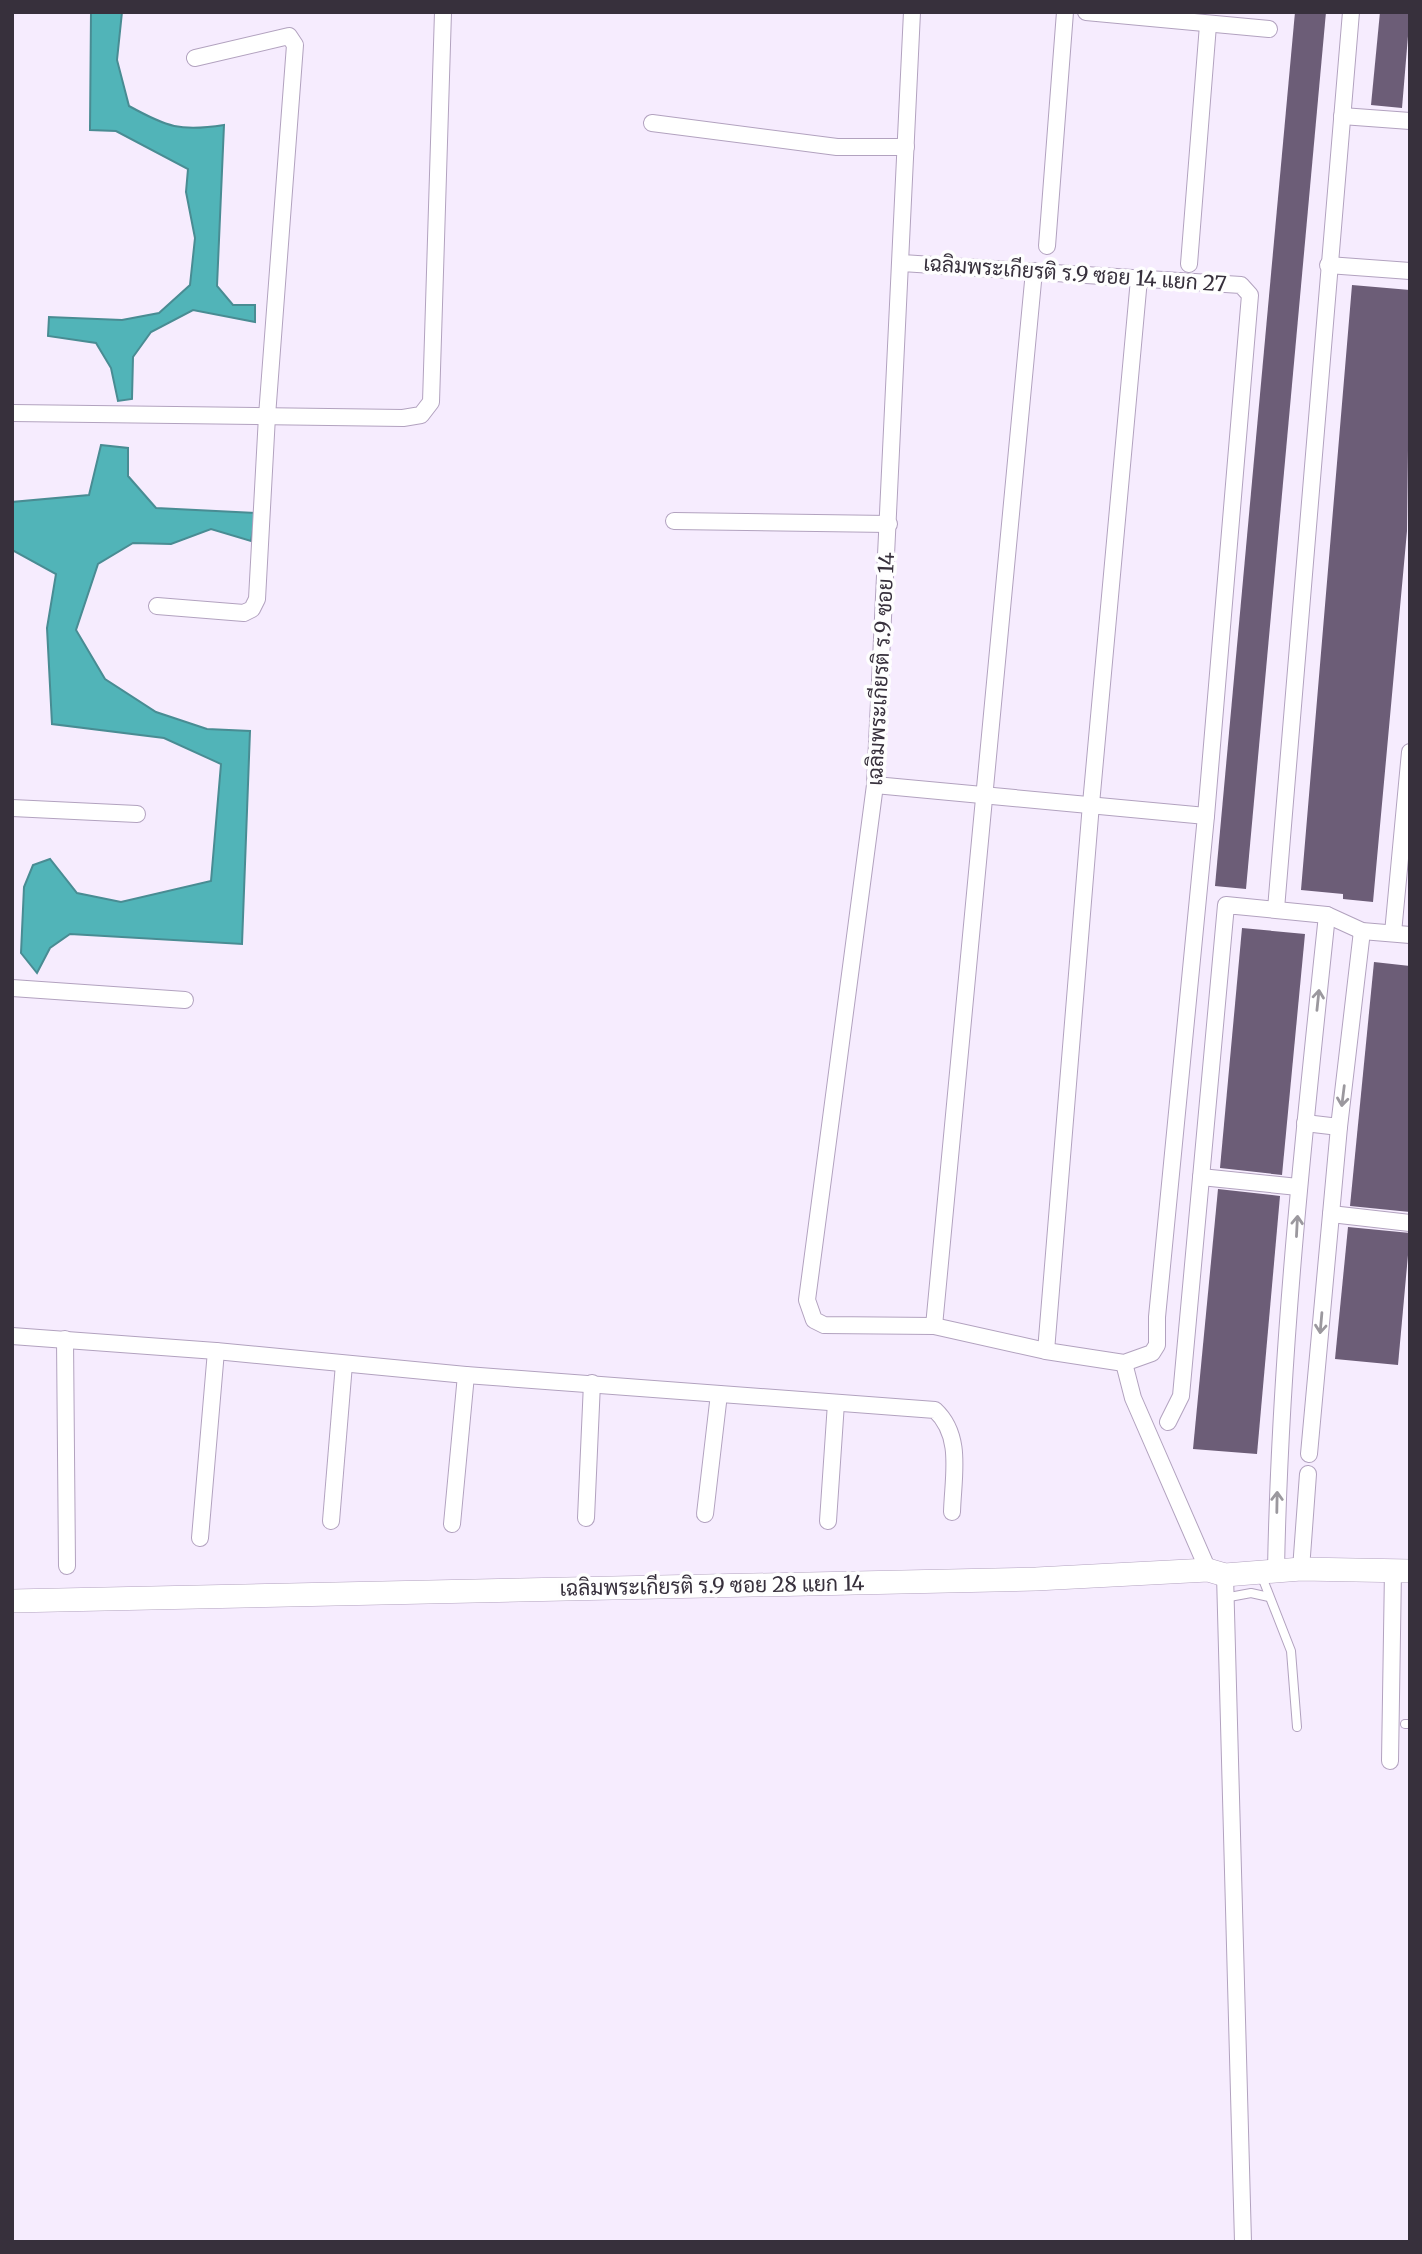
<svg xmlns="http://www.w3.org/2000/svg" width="1422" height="2254" viewBox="0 0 1422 2254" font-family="Merriweather,Sarabun,serif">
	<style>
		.water { fill: #51b4b8; stroke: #498c93; stroke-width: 2 }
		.building { fill: #6c5d77 }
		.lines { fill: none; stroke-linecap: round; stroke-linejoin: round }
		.lane-casing { stroke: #b2a2bf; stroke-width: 10 }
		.street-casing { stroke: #b2a2bf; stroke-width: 18 }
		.secondary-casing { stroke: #b2a2bf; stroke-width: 24 }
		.lane { stroke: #fff; stroke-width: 8 }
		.street { stroke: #fff; stroke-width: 16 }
		.secondary { stroke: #fff; stroke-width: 23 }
		.oneway { stroke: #9b989e }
		.labels { text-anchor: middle; stroke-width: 7; stroke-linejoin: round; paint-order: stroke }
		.street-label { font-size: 21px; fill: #37303c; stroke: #fefefe }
	</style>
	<rect width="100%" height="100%" fill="#f6ecfe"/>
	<g class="water">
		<path d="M91 12H122L117 60 129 106C167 127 180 132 224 125L217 286 233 305H255V322L193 310 151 332 133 357 132 399 118 401 111 368 96 343 48 336 49 317 122 320 159 313 190 285 195 238 186 192 188 169 116 131 90 130Z"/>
		<polygon points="101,445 128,448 128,476 156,508 256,513 251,541 211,529 171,544 133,543 98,564 76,630 105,679 156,712 207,729 250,731 242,944 70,934 50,948 37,973 21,953 24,887 33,865 50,859 77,893 121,902 211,881 221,764 164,738 52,724 47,628 56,574 12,550 12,502 89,495"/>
	</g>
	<g class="building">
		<polygon points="1295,12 1326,12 1246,889 1215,886"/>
		<polygon points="1380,12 1410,12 1402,108 1371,105"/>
		<polygon points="1352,285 1410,290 1407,531 1373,902 1343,899 1343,894 1301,890"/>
		<polygon points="1242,928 1305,934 1282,1175 1220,1168"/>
		<polygon points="1374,962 1410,966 1410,1212 1350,1206"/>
		<polygon points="1218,1189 1280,1196 1257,1454 1193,1449"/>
		<polygon points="1348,1227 1410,1233 1398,1365 1335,1359"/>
	</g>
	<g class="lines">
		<g class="lane-casing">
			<g id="lane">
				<polyline points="1258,1576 1264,1582 1291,1651 1297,1727"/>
				<polyline points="1224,1598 1251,1593 1269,1597"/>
				<polyline points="1405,1724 1410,1724"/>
			</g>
		</g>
		<g class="street-casing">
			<g id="street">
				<polyline points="1086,12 1269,29"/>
				<polyline points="1342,116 1410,121"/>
				<polyline points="652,123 837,147 906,147"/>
				<polyline points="1047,246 1065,12"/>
				<polyline points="902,263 1241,285 1250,295 1206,816 1157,1317 1157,1345 1152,1353 1124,1363 1046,1351 934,1326 824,1325 814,1320 807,1300 875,785 912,12"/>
				<polyline points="1189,264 1208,25"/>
				<polyline points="1328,265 1410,271"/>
				<polyline points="12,413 403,418 421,415 431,402 443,12"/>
				<polyline points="674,521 889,524"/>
				<polyline points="157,606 244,613 252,609 257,599 267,416 295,45 289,36 195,58"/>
				<polyline points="875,785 1206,816"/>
				<polyline points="12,808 137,814"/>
				<polyline points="1276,909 1351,12"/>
				<polyline points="1393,933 1410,752"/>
				<polyline points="12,988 185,1000"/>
				<polyline points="1305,1123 1339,1127"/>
				<polyline points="1201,1177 1298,1187"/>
				<polyline points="1331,1214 1410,1223"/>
				<polyline points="934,1326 1034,271"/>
				<path d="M12 1336 216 1351 466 1375 935 1410C963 1436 953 1476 952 1512"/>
				<polyline points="65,1339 67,1566"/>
				<polyline points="1046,1351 1091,804 1139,279"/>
				<polyline points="1124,1363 1133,1398 1208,1570"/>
				<polyline points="1168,1422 1181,1396 1226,905 1327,915 1362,931 1410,935"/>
				<polyline points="1309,1454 1339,1127 1362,931"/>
				<polyline points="705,1514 719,1394"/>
				<polyline points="586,1518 592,1383"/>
				<polyline points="331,1521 344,1364"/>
				<polyline points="828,1521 836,1403"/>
				<polyline points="452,1524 466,1375"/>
				<polyline points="200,1538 216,1351"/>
				<polyline points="1301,1569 1308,1474"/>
				<path d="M1276 1570C1280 1351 1304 1132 1327 915"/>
				<polyline points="1225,1575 1243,2242"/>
				<polyline points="1390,1761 1393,1570"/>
			</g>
		</g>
		<g class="secondary-casing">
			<polyline id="secondary" points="12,1601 1036,1579 1208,1570 1225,1575 1301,1569 1410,1571"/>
		</g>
		<use href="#lane" class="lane"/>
		<use href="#street" class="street"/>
		<use href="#secondary" class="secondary"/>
	</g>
	<defs><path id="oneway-shaft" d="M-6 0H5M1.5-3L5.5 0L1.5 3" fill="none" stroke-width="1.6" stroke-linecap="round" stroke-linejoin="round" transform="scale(1.75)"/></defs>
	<g class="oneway">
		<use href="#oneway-shaft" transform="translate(1318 1000) rotate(-84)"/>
		<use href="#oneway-shaft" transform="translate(1343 1096) rotate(97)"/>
		<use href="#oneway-shaft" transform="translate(1297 1226) rotate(-87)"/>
		<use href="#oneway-shaft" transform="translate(1321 1323) rotate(95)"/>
		<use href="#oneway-shaft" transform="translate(1277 1502) rotate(-89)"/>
	</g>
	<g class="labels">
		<g class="street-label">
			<text transform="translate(1075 274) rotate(4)" y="7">เฉลิมพระเกียรติ ร.9 ซอย 14 แยก 27</text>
			<text transform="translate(881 669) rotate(-87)" y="7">เฉลิมพระเกียรติ ร.9 ซอย 14</text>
			<text transform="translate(712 1586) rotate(-1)" y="7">เฉลิมพระเกียรติ ร.9 ซอย 28 แยก 14</text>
		</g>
	</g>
	<rect width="1422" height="2254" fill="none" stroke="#37303c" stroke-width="28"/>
</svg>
